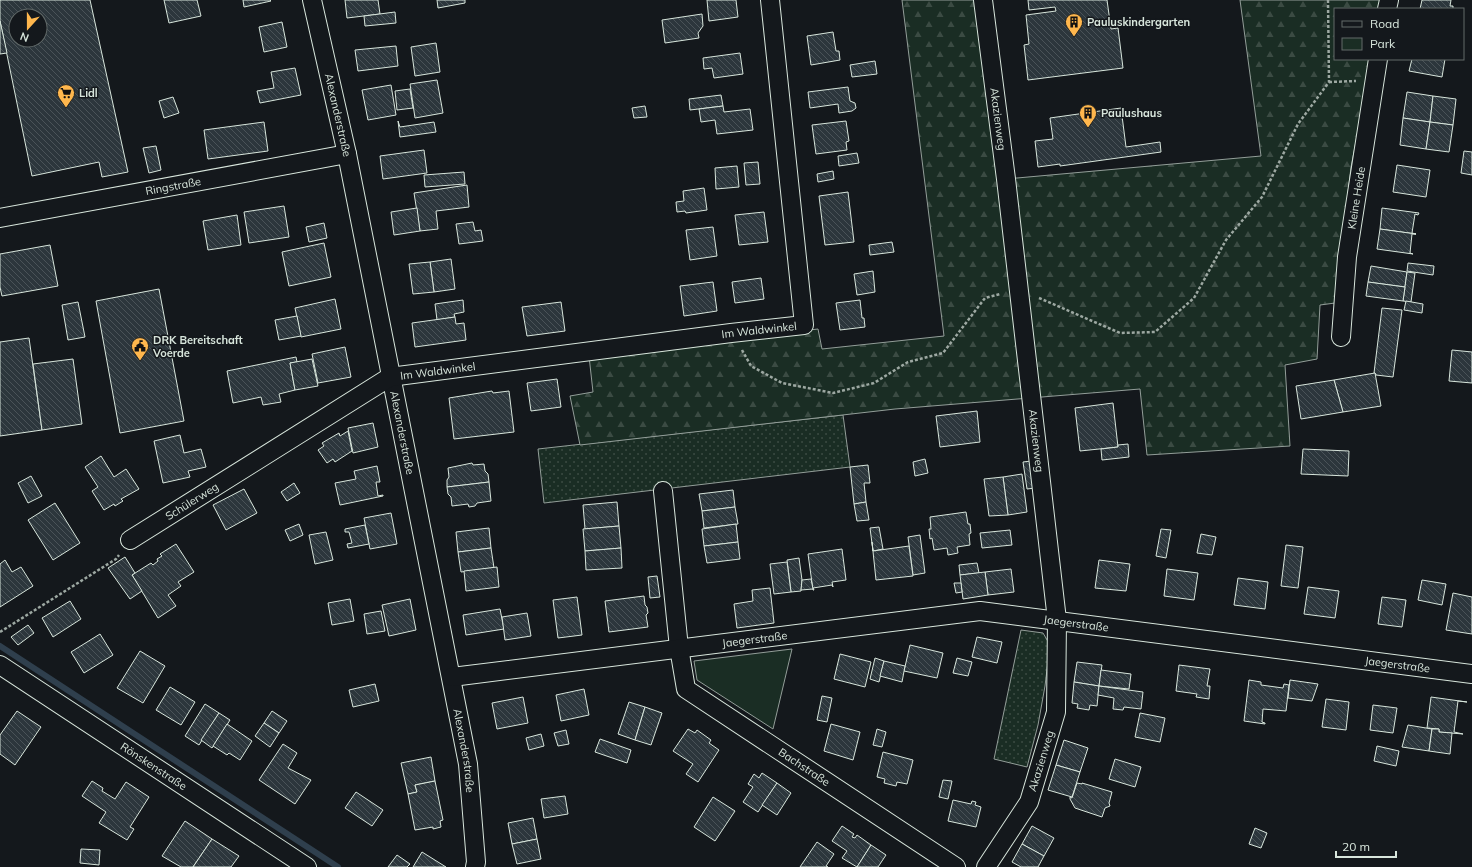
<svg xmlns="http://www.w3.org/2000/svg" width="1472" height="867" viewBox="0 0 1472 867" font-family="Mulish,sans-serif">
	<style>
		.grass { fill: url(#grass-dots); stroke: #939e99 }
		.forest { fill: url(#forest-firs); stroke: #939e99 }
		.green { fill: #1a2d24; stroke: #939e99 }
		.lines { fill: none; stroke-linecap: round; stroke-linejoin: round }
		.stream { stroke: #2f3f4d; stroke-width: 6 }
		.building { fill: url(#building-back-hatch); stroke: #d8e6dc; fill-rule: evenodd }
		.minor-casing { stroke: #d8e6dc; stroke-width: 20 }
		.path { stroke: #9da8a2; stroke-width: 2.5; stroke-dasharray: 3 2; stroke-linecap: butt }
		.minor { stroke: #14181c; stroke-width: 18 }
		.labels { text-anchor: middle; stroke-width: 3; stroke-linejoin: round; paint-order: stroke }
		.poi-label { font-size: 11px; font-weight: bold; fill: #d8e6dc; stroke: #14181c; text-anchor: start }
		.street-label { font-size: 11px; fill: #d8e6dc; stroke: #14181c }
	</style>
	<defs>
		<pattern id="grass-dots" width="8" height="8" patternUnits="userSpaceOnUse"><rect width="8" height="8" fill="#1a2d24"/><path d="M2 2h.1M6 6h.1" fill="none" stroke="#3b4b43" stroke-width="1.8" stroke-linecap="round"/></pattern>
		<pattern id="forest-firs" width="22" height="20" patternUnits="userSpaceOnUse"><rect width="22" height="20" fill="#1a2d24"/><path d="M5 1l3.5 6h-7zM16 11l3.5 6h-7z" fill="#3b4b43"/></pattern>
		<pattern id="building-back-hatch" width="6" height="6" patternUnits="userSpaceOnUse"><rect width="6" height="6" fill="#2c363c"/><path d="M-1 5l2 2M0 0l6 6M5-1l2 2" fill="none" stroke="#4a5358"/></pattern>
	</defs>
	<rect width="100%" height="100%" fill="#14181c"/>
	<g class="grass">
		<polygon points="843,415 850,467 544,503 538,449"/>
		<polygon points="1021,630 1043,633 1050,645 1045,686 1038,725 1027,767 994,759"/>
	</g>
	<polygon class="forest" points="902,0 983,0 1006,179 1261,156 1240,0 1383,0 1381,9 1335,9 1335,59 1372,59 1351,167 1335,303 1320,305 1317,359 1285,365 1290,446 1147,455 1140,389 895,409 580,445 570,396 593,392 589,356 818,329 822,349 944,336"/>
	<polygon class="green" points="792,649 773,729 697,680 694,661"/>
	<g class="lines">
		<polyline class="stream" points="0,646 338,867"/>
	</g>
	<g class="building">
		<path d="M0 0H90L128 172 102 177 99 162 32 176 0 21ZM16 16H40V40H16Z"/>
		<polygon points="164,0 197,0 201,16 169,23"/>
		<polygon points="243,0 270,0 271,1 244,7"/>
		<polygon points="345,0 378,0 380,14 347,18"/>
		<polygon points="437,0 465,0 465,3 438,8"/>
		<polygon points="707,0 736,0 738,17 709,21"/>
		<polygon points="1028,0 1107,0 1111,29 1118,28 1123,68 1028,80 1024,45 1029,44 1026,15 1056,11 1055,7 1029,10"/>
		<polygon points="1422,0 1451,0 1450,6 1453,6 1453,9 1420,9"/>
		<polygon points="395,12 396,23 365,26 364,16"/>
		<polygon points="702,14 703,26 698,33 699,38 665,43 662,20"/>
		<polygon points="0,21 7,53 0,54"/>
		<polygon points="282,22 287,47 264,52 259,27"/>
		<polygon points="833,32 836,51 839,51 840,60 811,65 807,36"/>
		<polygon points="436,43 440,72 415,76 411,47"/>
		<polygon points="396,46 398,66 358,71 355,50"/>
		<polygon points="740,53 743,74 714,78 712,68 704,69 703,58"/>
		<polygon points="1412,59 1445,59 1442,77 1409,71"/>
		<polygon points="875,61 877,74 852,77 850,65"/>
		<polygon points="295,68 301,95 260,103 257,91 274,88 271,72"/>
		<polygon points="437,80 443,113 415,118 410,84"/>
		<polygon points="391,85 396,115 368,120 362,90"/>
		<polygon points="848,87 850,101 855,103 856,108 852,111 839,113 838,104 810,108 808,92"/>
		<polygon points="410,89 413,108 397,110 395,91"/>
		<polygon points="1407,92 1433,96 1430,122 1403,118"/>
		<polygon points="721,95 723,106 690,110 689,99"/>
		<polygon points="1433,96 1456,99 1453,125 1430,122"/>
		<polygon points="173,97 179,113 164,118 159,101"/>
		<polygon points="645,106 647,117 634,118 632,108"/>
		<polygon points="723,106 724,112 750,109 753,130 717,134 715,120 701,122 699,109"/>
		<polygon points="1121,108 1126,147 1160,142 1161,152 1060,166 1060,164 1038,167 1035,141 1053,139 1050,118"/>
		<polygon points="1403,118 1430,122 1426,149 1400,145"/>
		<polygon points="398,121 400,127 434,122 436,132 400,137"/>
		<polygon points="846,121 849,141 846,142 847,150 816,154 812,125"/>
		<polygon points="264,122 268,151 208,159 204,130"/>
		<polygon points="1430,122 1453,125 1449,152 1426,149"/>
		<polygon points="156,146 161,170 149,173 143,148"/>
		<polygon points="424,150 427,173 383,179 380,156"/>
		<polygon points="1464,151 1472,152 1472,175 1461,173"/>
		<polygon points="857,153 859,163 839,166 838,156"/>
		<polygon points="758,162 760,184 746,185 744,163"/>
		<polygon points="1397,165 1430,170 1426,197 1393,192"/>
		<polygon points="737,166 739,187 716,189 715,168"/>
		<polygon points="833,171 834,179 818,182 817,174"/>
		<polygon points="464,172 465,184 425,187 424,175"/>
		<polygon points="467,185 469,207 436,211 438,229 420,231 414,193"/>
		<polygon points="704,188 707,210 686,213 685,211 677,212 676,202 684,201 683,191"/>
		<polygon points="848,192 854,242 825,245 819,196"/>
		<polygon points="284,206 289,237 249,243 244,212"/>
		<polygon points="417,208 420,231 394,235 391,212"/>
		<polygon points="1382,208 1419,213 1418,215 1415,214 1412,233 1416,234 1380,229"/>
		<polygon points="764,212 768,242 739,245 735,215"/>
		<polygon points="237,215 241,245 208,250 203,221"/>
		<polygon points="473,222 475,231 481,230 483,241 459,244 456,224"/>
		<polygon points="324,223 327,238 309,242 306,227"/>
		<polygon points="713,227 717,256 690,260 686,230"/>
		<polygon points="1380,229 1416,234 1412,234 1410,253 1413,254 1377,249"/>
		<polygon points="892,242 894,252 870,255 869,245"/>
		<polygon points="324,243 331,277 289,286 282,252"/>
		<polygon points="50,245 58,286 2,296 0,287 0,254"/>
		<polygon points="451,259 455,289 434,292 430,262"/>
		<polygon points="430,262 434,292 413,294 409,264"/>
		<polygon points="1408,263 1434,266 1433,275 1407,271"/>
		<polygon points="1371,266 1407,272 1405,287 1368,282"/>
		<polygon points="873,271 875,292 857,295 854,274"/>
		<polygon points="1407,272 1415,273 1411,302 1403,301"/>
		<polygon points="761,278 764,299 735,303 732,282"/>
		<polygon points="713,282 717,311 684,316 680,286"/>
		<polygon points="1368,282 1405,287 1403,301 1366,296"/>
		<polygon points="159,289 184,421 120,433 96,301"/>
		<polygon points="335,299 341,329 301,337 295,308"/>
		<polygon points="463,300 464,312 454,314 455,317 437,320 435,304"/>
		<polygon points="860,300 862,318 864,318 865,327 840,330 836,303"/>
		<polygon points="1406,301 1423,304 1422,313 1404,310"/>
		<polygon points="78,302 85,337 68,340 62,305"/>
		<polygon points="561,302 565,331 527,336 522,307"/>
		<polygon points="1382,308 1402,310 1393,377 1376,375 1375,373 1374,373"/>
		<polygon points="297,316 301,336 279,340 275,320"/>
		<polygon points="455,317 456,324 464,323 466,340 415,347 412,323"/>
		<polygon points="29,338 42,430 0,436 0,342"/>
		<polygon points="345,347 351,377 318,383 312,354"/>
		<polygon points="1452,350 1472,352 1472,383 1449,381"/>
		<polygon points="296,357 297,362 290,363 295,390 279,394 281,402 263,405 261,397 233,403 227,371"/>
		<polygon points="73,359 82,424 42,430 33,364"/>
		<polygon points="312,359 318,386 295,390 290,363"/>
		<polygon points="1375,373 1381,406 1343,412 1334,380"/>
		<polygon points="557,379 561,407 531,411 527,383"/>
		<polygon points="1334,380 1343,412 1301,419 1296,386"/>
		<polygon points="492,391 493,393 509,391 514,432 454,439 449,398"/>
		<polygon points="1113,403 1118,447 1080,451 1075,408"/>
		<polygon points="977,411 980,442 940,447 936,416"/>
		<polygon points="373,423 378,447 353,453 348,428"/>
		<polygon points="348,431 352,451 335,462 333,459 327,463 318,450 324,446 322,443 339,433 340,436"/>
		<polygon points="180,435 184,453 201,449 206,467 188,471 190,477 163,483 154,441"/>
		<polygon points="1128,444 1129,457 1102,460 1101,449 1118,447 1118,445"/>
		<polygon points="1303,449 1349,451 1348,476 1301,474"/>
		<polygon points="101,456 114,477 126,469 139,489 121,499 123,501 115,506 114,504 104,510 92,491 98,487 85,467"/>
		<polygon points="925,459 928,473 915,476 913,462"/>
		<polygon points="1031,461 1035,488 1027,489 1023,462"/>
		<polygon points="472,463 473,465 484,464 485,471 488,474 489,482 447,487 447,480 449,477 448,468"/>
		<polygon points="868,465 870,483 864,483 866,502 854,504 850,467"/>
		<polygon points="377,466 380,482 376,482 378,496 383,495 383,496 340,505 335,483 356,479 354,471"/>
		<polygon points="1022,474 1027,512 1008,515 1003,477"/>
		<polygon points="31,476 42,496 28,503 18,483"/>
		<polygon points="1003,477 1008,515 989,516 984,479"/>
		<polygon points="489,482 491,501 477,503 475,506 469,507 468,504 452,506 451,497 448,494 447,487"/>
		<polygon points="294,483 300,493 287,501 281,492"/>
		<polygon points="244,489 257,513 226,530 213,505"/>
		<polygon points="733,490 735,507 702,511 699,494"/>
		<polygon points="617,502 619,526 585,529 583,505"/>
		<polygon points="866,502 869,520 857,521 854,504"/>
		<polygon points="55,503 80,543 53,560 28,520"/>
		<polygon points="735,507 738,524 704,528 702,511"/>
		<polygon points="966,512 968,524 970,524 971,533 969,534 970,545 957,547 958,553 948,555 947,548 934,550 932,538 930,539 929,529 931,529 930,517"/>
		<polygon points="391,513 397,544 370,549 364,518"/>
		<polygon points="299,524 303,535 290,541 285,530"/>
		<polygon points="736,524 738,542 704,546 702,529"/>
		<polygon points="365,525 369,544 348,548 347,544 352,543 349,532 345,532 345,529"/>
		<polygon points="619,526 621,548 585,551 583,529"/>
		<polygon points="879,527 883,549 873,551 870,528"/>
		<polygon points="489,528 491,548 458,552 456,532"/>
		<polygon points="1161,529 1171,530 1166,558 1156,556"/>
		<polygon points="1010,530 1012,545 982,548 980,533"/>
		<polygon points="326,532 333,560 315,564 309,535"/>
		<polygon points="1201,534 1216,537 1212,555 1197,553"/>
		<polygon points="920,535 925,573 913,575 908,537"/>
		<polygon points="738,542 740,559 707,563 704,546"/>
		<polygon points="872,542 873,551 909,546 913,576 876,580"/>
		<polygon points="176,544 194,572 178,582 181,586 168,595 176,606 158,618 132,575 151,563 153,565 158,561 157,559 162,556 160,554"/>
		<polygon points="1286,545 1303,547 1298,588 1281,586"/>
		<polygon points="491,548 494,568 461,572 458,552"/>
		<polygon points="621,548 622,568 586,570 585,551"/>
		<polygon points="842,549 846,580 832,582 833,587 832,585 813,588 814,590 813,590 808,554"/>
		<polygon points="125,557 135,573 132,575 142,591 130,599 108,568"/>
		<polygon points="799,558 802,580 801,591 791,592 787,560"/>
		<polygon points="5,560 12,572 21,567 33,586 0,607 0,564"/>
		<polygon points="1099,560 1130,564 1126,591 1095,588"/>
		<polygon points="787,562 791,592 774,594 770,564"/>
		<polygon points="977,563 979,573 960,575 959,565"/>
		<polygon points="497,567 499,587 466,591 464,571"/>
		<polygon points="1011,569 1014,592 988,595 985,572"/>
		<polygon points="1167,569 1198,573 1194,600 1164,596"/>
		<polygon points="985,572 988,595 963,599 960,575"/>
		<polygon points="657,576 660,597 650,598 648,577"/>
		<polygon points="1238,578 1268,582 1265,609 1234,605"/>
		<polygon points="811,579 813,589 801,590 802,580"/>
		<polygon points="1422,580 1446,584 1442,605 1418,600"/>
		<polygon points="954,583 961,583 962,592 956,593"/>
		<polygon points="1308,587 1339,591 1335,618 1304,614"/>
		<polygon points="770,588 774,623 737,628 734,604 753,601 752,590"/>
		<polygon points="1453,593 1472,597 1472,634 1446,630"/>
		<polygon points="644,596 645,605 647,607 648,613 646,615 648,627 609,632 605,601"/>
		<polygon points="577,597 582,635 558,638 553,600"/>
		<polygon points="1382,597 1406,600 1402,627 1378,624"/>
		<polygon points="350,599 354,621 332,625 328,603"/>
		<polygon points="410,599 416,630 389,636 382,605"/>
		<polygon points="70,601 81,619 53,637 42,618"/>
		<polygon points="500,609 504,629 466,635 463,615"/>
		<polygon points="381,611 385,631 367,634 364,614"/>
		<polygon points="527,613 531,636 505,640 502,617"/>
		<polygon points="28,625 34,633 18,645 11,637"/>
		<polygon points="100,634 113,655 84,673 71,652"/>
		<polygon points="977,637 1002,642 997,663 972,657"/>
		<polygon points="910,645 943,653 937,678 904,671"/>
		<polygon points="140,651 165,666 143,703 117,688"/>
		<polygon points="840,654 871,662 865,687 834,679"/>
		<polygon points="875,658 884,661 879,682 870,679"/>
		<polygon points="957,658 972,662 968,676 953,673"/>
		<polygon points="884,661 905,666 902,682 880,676"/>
		<polygon points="1077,662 1102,665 1099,686 1074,682"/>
		<polygon points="1179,665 1210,669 1207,686 1210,686 1209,699 1196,697 1197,694 1176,691"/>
		<polygon points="1101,670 1131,674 1129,689 1099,686"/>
		<polygon points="1249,680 1261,682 1261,685 1283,688 1284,684 1289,685 1286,711 1263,709 1262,722 1265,723 1265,724 1244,721"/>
		<polygon points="1290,680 1318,684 1312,701 1288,698"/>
		<polygon points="1074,682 1099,686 1097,706 1090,705 1089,710 1077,708 1078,704 1072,703"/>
		<polygon points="375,684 379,701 353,707 349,690"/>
		<polygon points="1099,686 1143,692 1141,709 1124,707 1123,710 1113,709 1114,698 1098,695"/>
		<polygon points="170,687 195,702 181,725 156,710"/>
		<polygon points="584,689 589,715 561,721 556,695"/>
		<polygon points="822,696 832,698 827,722 817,720"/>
		<polygon points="523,697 528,723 497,729 492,703"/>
		<polygon points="1431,697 1467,702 1458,701 1454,732 1463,734 1439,732 1439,729 1427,728"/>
		<polygon points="1326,699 1349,702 1346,730 1322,727"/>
		<polygon points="629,702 645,707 635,740 618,734"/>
		<polygon points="205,704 219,713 199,745 185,736"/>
		<polygon points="1373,705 1397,708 1393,733 1370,730"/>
		<polygon points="645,707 662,713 651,745 635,740"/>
		<polygon points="17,711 41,727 15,765 0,754 0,735"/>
		<polygon points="272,711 287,721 279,733 264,723"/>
		<polygon points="219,713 230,720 212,748 201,740"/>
		<polygon points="1140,713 1165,718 1160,742 1135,737"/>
		<polygon points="264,723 279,733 270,747 255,736"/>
		<polygon points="227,724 252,741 240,760 229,753 227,755 213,746"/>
		<polygon points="831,724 860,732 853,760 824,751"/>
		<polygon points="1408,725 1432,729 1429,751 1402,747"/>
		<polygon points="688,729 695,733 697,730 711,740 709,743 719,750 698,782 686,774 693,764 673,751"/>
		<polygon points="877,729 886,732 882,747 873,745"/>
		<polygon points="1432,729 1439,729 1439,732 1452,733 1450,754 1429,751"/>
		<polygon points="566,730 569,744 558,746 554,733"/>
		<polygon points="541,734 544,746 529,750 526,738"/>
		<polygon points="600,739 631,750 627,763 595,752"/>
		<polygon points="1064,740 1088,748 1080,772 1056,765"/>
		<polygon points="283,744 297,753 288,768 311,780 295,804 259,780"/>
		<polygon points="1377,746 1399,751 1396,766 1374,761"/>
		<polygon points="883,752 913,760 907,784 897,782 896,786 884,783 885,779 877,777"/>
		<polygon points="431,757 435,781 415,785 417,792 408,794 401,763"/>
		<polygon points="1115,759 1141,767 1135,787 1109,779"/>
		<polygon points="1056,765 1080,772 1072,797 1048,790"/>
		<polygon points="762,773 777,783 758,812 743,802 753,787 748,784 754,774 759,778"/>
		<polygon points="943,780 952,781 948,799 939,797"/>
		<polygon points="92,781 103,788 102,791 115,799 126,782 149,797 130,827 134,829 127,840 99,823 106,812 82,796"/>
		<polygon points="435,781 443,820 440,821 441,827 433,829 433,827 415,830 408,794 417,792 415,785"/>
		<polygon points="777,783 791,793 777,815 762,805"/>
		<polygon points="1077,783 1082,784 1082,783 1112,792 1109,803 1110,806 1105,808 1102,817 1075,808 1070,799 1070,797 1072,798"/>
		<polygon points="356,792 383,810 372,826 345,808"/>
		<polygon points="565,796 568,814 544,818 541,799"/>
		<polygon points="713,797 735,811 715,841 694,827"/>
		<polygon points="953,800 971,804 972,801 976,802 975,805 981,807 976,827 948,821"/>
		<polygon points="533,818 537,839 512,844 508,823"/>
		<polygon points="185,821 212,839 193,867 181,867 162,856"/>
		<polygon points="842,826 854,834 852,837 855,838 857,835 871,845 857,867 842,858 847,851 832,841"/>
		<polygon points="1032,826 1054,838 1044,856 1022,844"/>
		<polygon points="1255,828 1267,833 1261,848 1249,844"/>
		<polygon points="212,839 239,856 231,867 193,867"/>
		<polygon points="537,839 541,859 517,864 512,844"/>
		<polygon points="817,842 834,854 826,866 828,867 800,867"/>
		<polygon points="1022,844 1044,856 1038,867 1021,867 1012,862"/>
		<polygon points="871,845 886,855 878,867 857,867"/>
		<polygon points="81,849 100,850 99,865 80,863"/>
		<polygon points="422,852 446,867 413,867"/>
		<polygon points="397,855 410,864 407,867 388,867"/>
	</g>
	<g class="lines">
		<g class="minor-casing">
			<g id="minor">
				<path id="s1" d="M312 0 347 154 468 764 476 862 475 867"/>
				<path id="s2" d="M983 0 1006 179 1057 620 1056 712 1029 802 986 867"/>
				<polyline points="1387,9 1389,0"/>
				<path id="s3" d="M0 218 347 154"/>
				<path id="s4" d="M1341 337 1347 257 1378 59"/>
				<path id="s5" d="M663 491 679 648 686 689 956 867"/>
				<path id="s6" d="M130 540 390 377 731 333 804 325 770 0"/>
				<path id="s7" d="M0 665 307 867"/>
				<path id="s8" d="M452 677 980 611 1472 674"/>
			</g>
		</g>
		<g class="path">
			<polyline points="1329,82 1356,81"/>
			<polyline points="1039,298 1120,333 1155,332 1194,298 1226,240 1262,197 1298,124 1329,82 1328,0"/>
			<polyline points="742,350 751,366 782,383 833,393 874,383 908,362 943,353 985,298 1000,294"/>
			<polyline points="0,632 116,559 119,555"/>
		</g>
		<use href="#minor" class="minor"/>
	</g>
	<defs>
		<g id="building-pin" transform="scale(0.9)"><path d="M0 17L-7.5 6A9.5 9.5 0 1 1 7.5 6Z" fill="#ffb74d" stroke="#14181c"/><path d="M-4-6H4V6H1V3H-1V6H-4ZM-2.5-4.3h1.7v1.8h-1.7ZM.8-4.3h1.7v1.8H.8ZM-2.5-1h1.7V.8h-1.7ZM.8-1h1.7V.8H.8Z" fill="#111"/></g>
		<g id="supermarket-pin" transform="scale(0.9)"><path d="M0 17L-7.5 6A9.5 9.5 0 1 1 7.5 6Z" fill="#ffb74d" stroke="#14181c"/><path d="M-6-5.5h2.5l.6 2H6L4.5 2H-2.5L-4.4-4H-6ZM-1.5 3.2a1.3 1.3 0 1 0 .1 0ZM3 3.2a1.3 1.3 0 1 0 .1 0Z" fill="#111"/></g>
		<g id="civic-pin" transform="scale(0.9)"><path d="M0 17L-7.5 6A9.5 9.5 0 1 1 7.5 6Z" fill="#ffb74d" stroke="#14181c"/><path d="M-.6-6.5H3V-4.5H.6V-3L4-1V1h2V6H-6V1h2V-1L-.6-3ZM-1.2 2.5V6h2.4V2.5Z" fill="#111"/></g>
	</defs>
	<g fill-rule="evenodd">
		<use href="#building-pin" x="1074" y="22"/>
		<use href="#supermarket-pin" x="66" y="93"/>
		<use href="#building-pin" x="1088" y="113"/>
		<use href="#civic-pin" x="140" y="346"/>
	</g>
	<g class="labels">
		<g class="poi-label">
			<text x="1087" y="26">Pauluskindergarten</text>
			<text x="79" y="97">Lidl</text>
			<text x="1101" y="117">Paulushaus</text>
			<text x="153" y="344">DRK Bereitschaft<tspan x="153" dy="13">Voerde</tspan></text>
		</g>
		<g class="street-label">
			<text dy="4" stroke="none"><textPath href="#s1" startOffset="118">Alexanderstraße</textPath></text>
			<text dy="4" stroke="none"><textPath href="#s2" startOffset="120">Akazienweg</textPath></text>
			<text dy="4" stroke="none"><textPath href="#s3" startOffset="176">Ringstraße</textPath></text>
			<text dy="4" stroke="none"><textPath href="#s4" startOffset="140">Kleine Heide</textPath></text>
			<text dy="4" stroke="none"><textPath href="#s6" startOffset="679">Im Waldwinkel</textPath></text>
			<text dy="4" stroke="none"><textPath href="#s6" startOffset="355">Im Waldwinkel</textPath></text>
			<text dy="4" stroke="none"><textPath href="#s1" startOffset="442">Alexanderstraße</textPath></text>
			<text dy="4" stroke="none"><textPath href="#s2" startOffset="444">Akazienweg</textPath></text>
			<text dy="4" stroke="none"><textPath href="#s6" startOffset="73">Schülerweg</textPath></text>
			<text dy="4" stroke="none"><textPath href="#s8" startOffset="629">Jaegerstraße</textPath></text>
			<text dy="4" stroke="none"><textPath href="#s8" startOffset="305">Jaegerstraße</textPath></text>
			<text dy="4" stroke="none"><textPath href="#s8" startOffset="953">Jaegerstraße</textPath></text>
			<text dy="4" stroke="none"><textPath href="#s1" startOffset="766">Alexanderstraße</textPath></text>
			<text transform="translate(1041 761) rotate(-73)" y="4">Akazienweg</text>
			<text dy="4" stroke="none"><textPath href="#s7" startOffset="184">Rönskenstraße</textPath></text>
			<text dy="4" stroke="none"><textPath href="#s5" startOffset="341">Bachstraße</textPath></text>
		</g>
	</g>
	<rect x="1334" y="8" width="130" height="52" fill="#14181c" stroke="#626a69"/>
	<rect x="1342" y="21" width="20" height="6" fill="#14181c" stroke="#626a69"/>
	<text x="1370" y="28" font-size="12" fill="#d8e6dc">Road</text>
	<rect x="1342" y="38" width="20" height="12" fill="#1a2d24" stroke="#626a69"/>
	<text x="1370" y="48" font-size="12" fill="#d8e6dc">Park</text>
	<g transform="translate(28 28) rotate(201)"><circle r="19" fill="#14181c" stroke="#626a69"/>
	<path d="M0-3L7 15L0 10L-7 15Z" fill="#ffb74d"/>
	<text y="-6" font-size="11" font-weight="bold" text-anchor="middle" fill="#d8e6dc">N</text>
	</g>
	<path d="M1336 851v6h60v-6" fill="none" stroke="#d8e6dc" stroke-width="2"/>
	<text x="1342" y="851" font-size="12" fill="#d8e6dc" stroke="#14181c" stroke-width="3" paint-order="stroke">20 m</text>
</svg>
